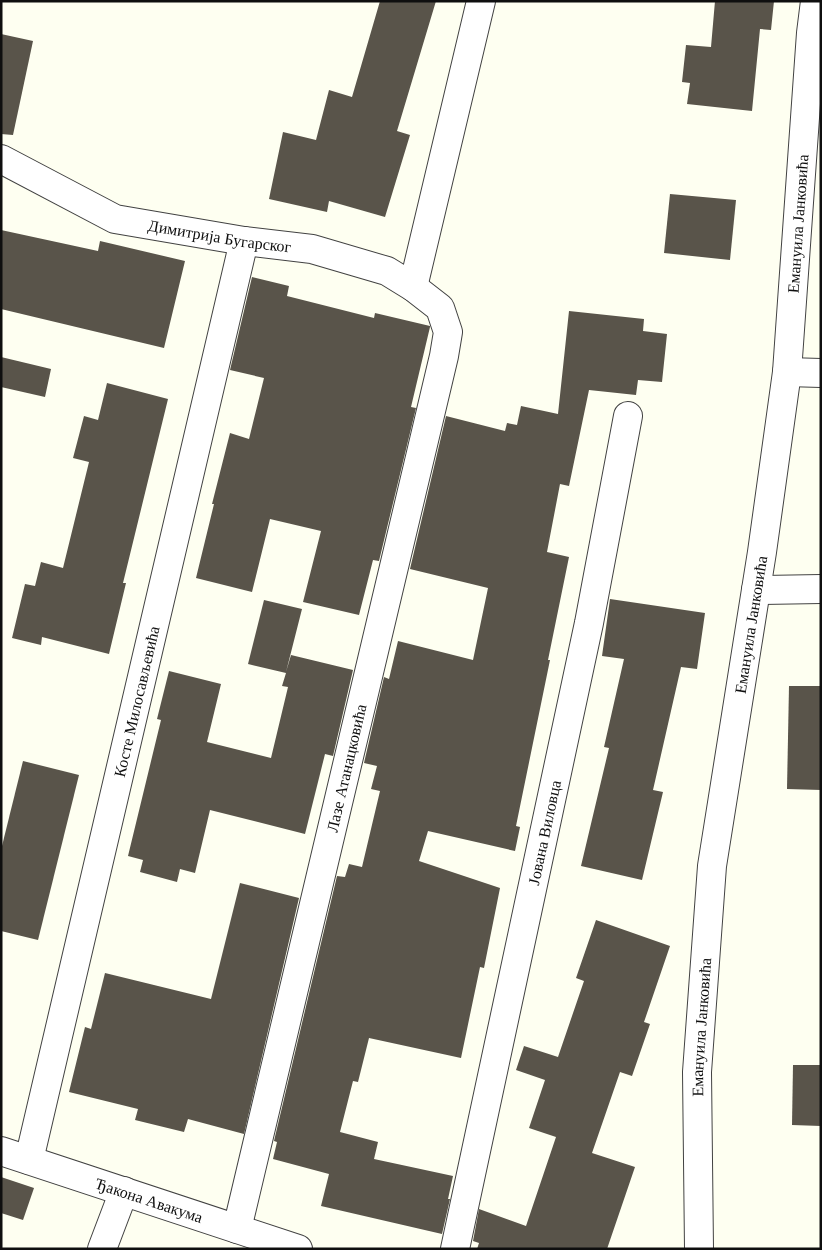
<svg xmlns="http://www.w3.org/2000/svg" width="822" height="1250" viewBox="0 0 822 1250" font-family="'Times New Roman',serif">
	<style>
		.building { fill: #59544a }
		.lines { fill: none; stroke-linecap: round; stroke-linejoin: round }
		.minor-casing { stroke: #424242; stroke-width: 30 }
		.minor { stroke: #fff; stroke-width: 28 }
		.labels { text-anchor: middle; stroke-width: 5; stroke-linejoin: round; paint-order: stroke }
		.street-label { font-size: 16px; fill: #0f0f0f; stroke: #fff }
	</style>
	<rect width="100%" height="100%" fill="#fefff1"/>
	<g class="building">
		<polygon points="380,1 436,1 397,131 410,135 385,217 329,201 327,212 269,199 283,132 316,140 329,90 352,97"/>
		<polygon points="715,1 774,1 771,30 760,29 752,111 687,104 690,83 682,82 686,45 711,47"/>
		<polygon points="1,34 33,41 13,135 1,134"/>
		<polygon points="670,194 736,200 730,260 664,253"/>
		<polygon points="1,230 98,251 100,241 185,261 164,348 1,309"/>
		<polygon points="252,277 289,286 287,296 374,318 375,313 430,326 430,327 411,407 416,408 379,561 373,560 359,615 303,602 321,531 270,519 252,592 196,578 214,504 212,504 230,433 249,439 264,378 230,370"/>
		<polygon points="569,311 644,319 643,331 667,334 662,382 638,380 636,395 589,390 569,486 560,484 547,552 569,557 548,660 550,660 516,826 520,827 515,851 428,831 419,861 500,888 484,968 480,967 461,1058 369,1038 358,1082 353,1081 340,1132 378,1142 374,1159 453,1176 448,1199 450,1199 442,1234 321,1206 329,1174 273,1159 277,1142 274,1141 337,876 345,877 349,864 362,867 380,791 371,789 377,766 364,763 384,677 389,679 398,641 473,660 488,588 410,569 446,416 505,431 507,423 517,425 521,406 558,414"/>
		<polygon points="1,357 51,369 45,397 1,387"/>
		<polygon points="107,383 168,399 123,583 126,583 109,654 42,637 41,645 12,638 25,584 35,586 41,562 63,568 89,462 73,458 84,416 98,420"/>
		<polygon points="610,599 705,613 697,669 681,667 653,790 663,792 642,880 581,866 609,748 604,747 624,659 602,656"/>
		<polygon points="264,600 302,609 286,672 291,655 353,670 333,756 325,754 305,834 210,810 195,873 180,869 177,882 140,872 143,860 128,856 161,720 157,719 169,671 221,684 207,742 271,758 288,687 282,686 286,673 248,664"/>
		<polygon points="789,686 821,686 821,790 787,789"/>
		<polygon points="23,761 79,775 38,940 1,931 1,850"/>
		<polygon points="240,883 299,898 244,1134 188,1119 184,1132 135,1120 138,1109 69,1092 85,1027 91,1029 105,973 211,999"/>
		<polygon points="596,920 670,946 644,1022 650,1024 632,1076 620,1072 592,1153 635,1167 607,1249 477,1249 479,1243 473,1241 479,1209 526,1226 556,1137 529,1128 545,1080 516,1070 524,1046 558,1057 584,981 576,978"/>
		<polygon points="793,1065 821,1065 821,1126 792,1125"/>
		<polygon points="1,1177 34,1188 23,1220 1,1213"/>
	</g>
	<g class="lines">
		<g class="minor-casing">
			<g id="minor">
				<path id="s1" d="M1 159 115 219 244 241 312 249 387 271 413 287 440 308 448 332 444 356 237 1229"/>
				<polyline points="413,287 481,1"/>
				<polyline points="787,372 821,373"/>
				<polyline points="756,590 821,589"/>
				<path id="s2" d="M1 1151 298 1249"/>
				<path id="s3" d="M29 1160 244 241"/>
				<polyline points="102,1249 124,1191"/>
				<path id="s4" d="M455 1249 589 623 628 416"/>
				<path id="s5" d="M699 1249 697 1072 712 866 762 552 787 372 811 33 815 1"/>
			</g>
		</g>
		<use href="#minor" class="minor"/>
	</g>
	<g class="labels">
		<g class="street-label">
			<text dy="6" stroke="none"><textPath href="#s5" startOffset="1032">Емануила Јанковића</textPath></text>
			<text dy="6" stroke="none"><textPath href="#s1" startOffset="235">Димитрија Бугарског</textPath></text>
			<text dy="6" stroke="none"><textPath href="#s5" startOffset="628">Емануила Јанковића</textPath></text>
			<text dy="6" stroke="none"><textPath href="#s3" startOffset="471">Косте Милосављевића</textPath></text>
			<text transform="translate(346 768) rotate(-77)" y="6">Лазе Атанацковића</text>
			<text dy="6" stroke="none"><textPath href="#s4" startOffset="426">Јована Виловца</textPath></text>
			<text dy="6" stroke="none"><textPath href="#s5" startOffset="222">Емануила Јанковића</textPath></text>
			<text dy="6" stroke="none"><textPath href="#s2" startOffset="156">Ђакона Авакума</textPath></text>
		</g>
	</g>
	<rect width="822" height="1250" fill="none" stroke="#0f0f0f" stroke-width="5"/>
</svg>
